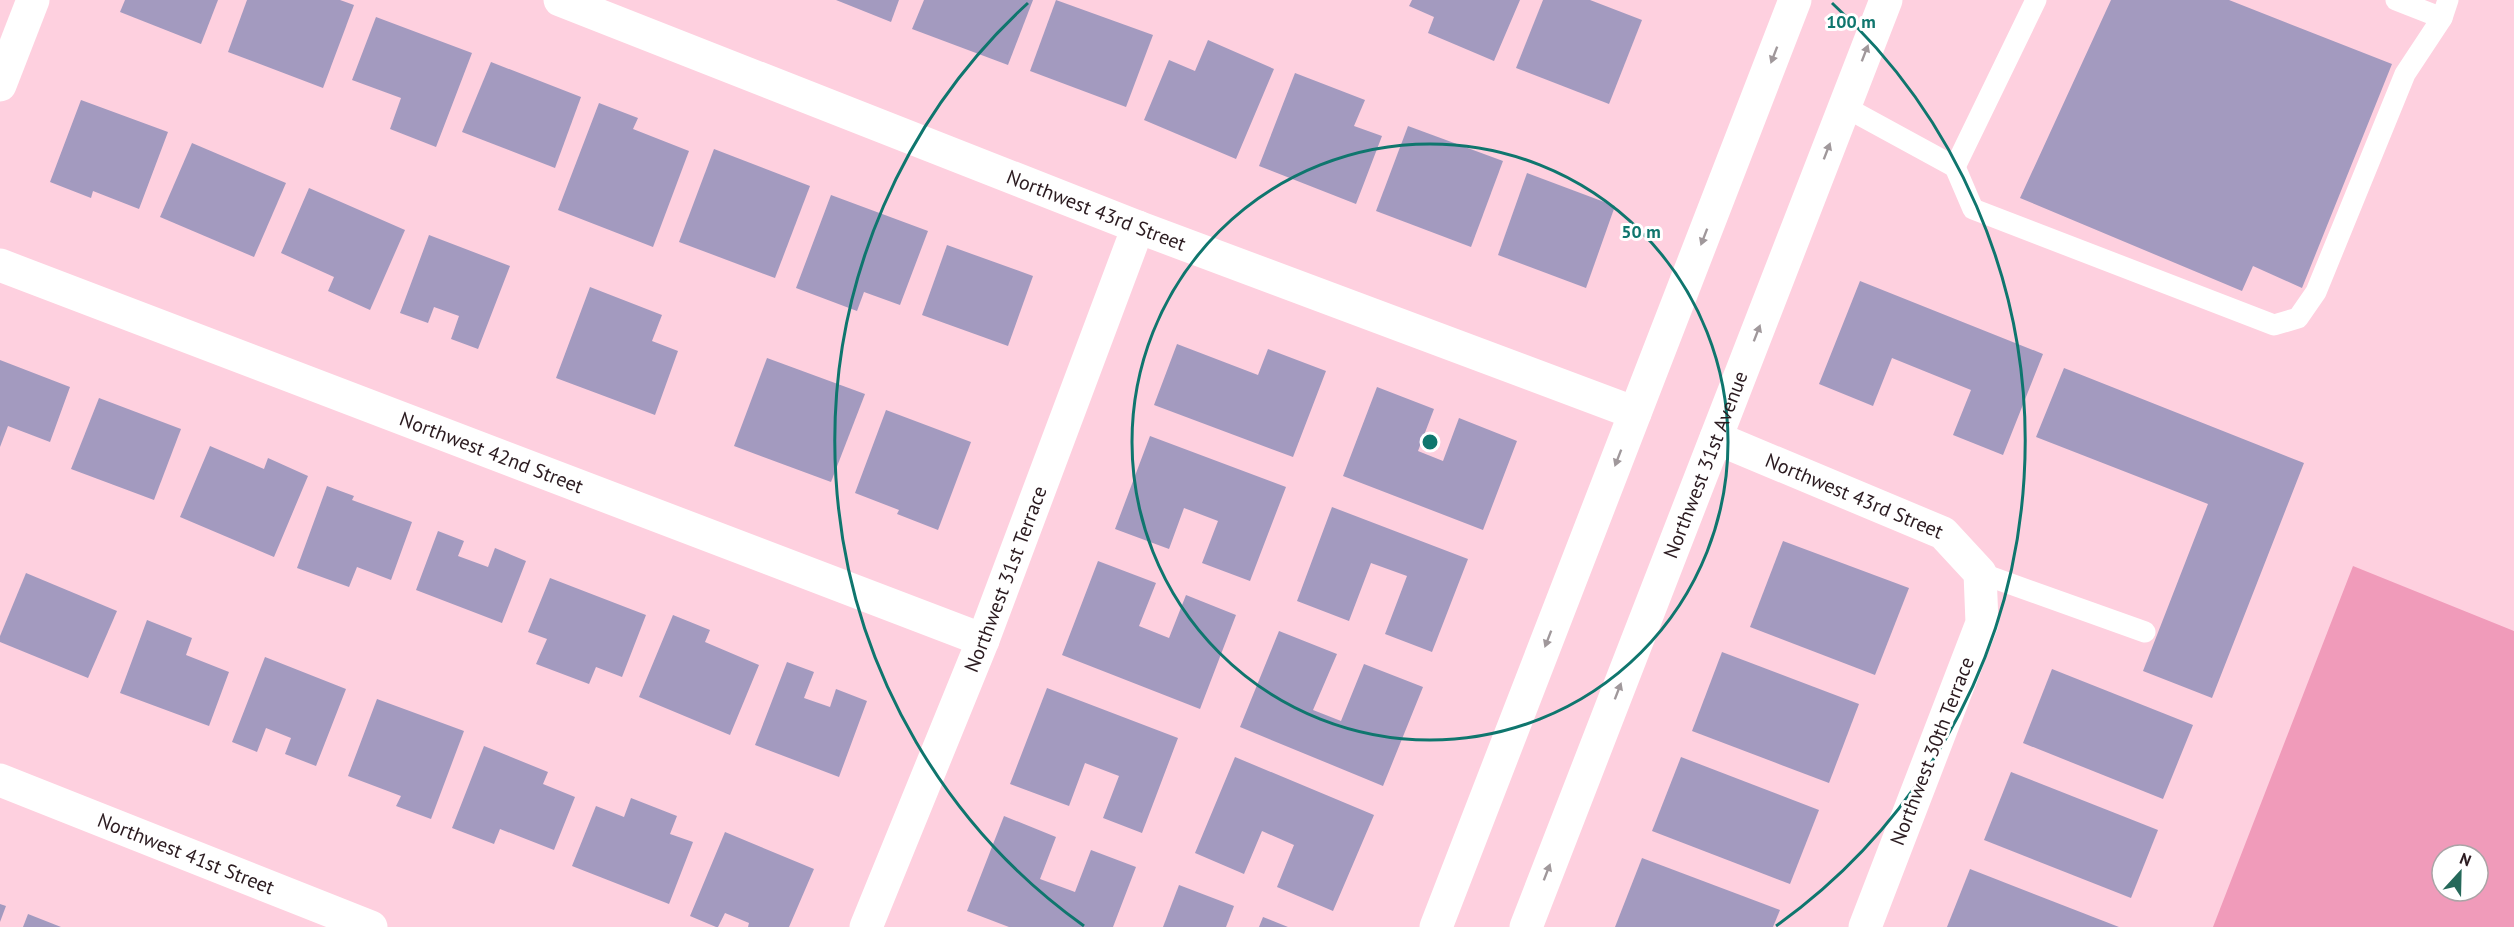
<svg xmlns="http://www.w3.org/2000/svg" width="2514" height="927" viewBox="0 0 2514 927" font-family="'PT Sans',sans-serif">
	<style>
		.green { fill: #f09bba; fill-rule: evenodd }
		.building { fill: #a39abf }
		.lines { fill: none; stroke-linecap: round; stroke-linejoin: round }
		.service { stroke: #fff; stroke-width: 21 }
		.minor { stroke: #fff; stroke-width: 33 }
		.primary { stroke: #fff; stroke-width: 33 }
		.oneway { fill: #a0989b }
		.ring { fill: none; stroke: #0f766e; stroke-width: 3 }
		.labels { text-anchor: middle; stroke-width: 6; stroke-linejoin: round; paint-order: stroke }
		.street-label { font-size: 20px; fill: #2b1b20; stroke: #fff }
		.centre { fill: #0f766e; stroke: #fff; stroke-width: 3 }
		.ring-label { font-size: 18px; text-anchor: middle; font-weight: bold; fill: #0f766e; stroke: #fff; stroke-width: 6; stroke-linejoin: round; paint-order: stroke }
	</style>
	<rect width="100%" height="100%" fill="#fed0df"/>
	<path class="green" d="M2353 566 2514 631V927H2213ZM2442 855H2478V891H2442Z"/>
	<g class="building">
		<polygon points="125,0 218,0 201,44 120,12"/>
		<polygon points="247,0 340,0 354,5 323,88 228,52"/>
		<polygon points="836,0 899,0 891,22"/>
		<polygon points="924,0 1033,0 1008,65 912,29"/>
		<polygon points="1056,0 1153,35 1126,107 1030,71"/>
		<polygon points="1412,0 1520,0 1494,61 1428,33 1434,17 1409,6"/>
		<polygon points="1543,0 1590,0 1642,20 1609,104 1516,68"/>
		<polygon points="2111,0 2229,0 2392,64 2302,288 2253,266 2242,291 2020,198"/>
		<polygon points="376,17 472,53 436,147 390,129 401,98 352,80"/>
		<polygon points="1208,40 1274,69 1236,159 1144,120 1169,60 1195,71"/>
		<polygon points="491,62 581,97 555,168 462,132"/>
		<polygon points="1295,73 1365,100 1354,126 1382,136 1356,204 1259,166"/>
		<polygon points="81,100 168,132 139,209 93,191 91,198 50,182"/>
		<polygon points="599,103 638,118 633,129 689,151 653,247 558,210"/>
		<polygon points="1408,126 1503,161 1471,247 1376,211"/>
		<polygon points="192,143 286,183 254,257 160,217"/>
		<polygon points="714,149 810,186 775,278 679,242"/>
		<polygon points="1527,173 1615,206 1586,288 1498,255"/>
		<polygon points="309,188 405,230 370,310 328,291 334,277 281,253"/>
		<polygon points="831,195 928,231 900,305 864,292 857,311 796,288"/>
		<polygon points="429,235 510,266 478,349 451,339 459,316 434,307 428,323 400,313"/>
		<polygon points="947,245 1033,276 1008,346 922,315"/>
		<polygon points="1860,281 2043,354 2003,455 1953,435 1971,390 1892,358 1873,406 1819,384"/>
		<polygon points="590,287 662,315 652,341 678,351 655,415 556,378"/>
		<polygon points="1177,344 1258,375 1268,349 1326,371 1293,457 1154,405"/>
		<polygon points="767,358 865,394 831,482 734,446"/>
		<polygon points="0,360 70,387 50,442 8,426 0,447"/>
		<polygon points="2064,368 2304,463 2212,698 2143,671 2208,504 2036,437"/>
		<polygon points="1377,387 1434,409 1418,451 1443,461 1459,418 1517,441 1483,530 1343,476"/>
		<polygon points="99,398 181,429 154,500 71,469"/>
		<polygon points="886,410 971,442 938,530 897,514 899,510 855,493"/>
		<polygon points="1150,436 1286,487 1250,581 1202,563 1218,521 1184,508 1169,549 1115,529"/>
		<polygon points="210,446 264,469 268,458 308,476 274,557 180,517"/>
		<polygon points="327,486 354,496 352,500 412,522 391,580 357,567 349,587 297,568"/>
		<polygon points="1332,507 1468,559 1432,652 1385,634 1407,576 1371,563 1349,621 1297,601"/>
		<polygon points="438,531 464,541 458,556 488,567 495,548 526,561 502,623 416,590"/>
		<polygon points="1783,541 1909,588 1875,675 1750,627"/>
		<polygon points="1098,561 1156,583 1139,626 1169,638 1186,595 1236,615 1200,709 1062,655"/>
		<polygon points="26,573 117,611 88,678 0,642 0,636"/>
		<polygon points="550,578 646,615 622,677 596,667 589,684 536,664 547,639 528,632"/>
		<polygon points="673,615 710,630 705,642 759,665 730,735 639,697"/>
		<polygon points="147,620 192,638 186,655 229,672 209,726 120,693"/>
		<polygon points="1279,631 1337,654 1313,710 1341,721 1364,664 1423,687 1383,786 1240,727"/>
		<polygon points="1722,652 1859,704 1829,783 1692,731"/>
		<polygon points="265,657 346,689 316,766 285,754 291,738 266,728 257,752 232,742"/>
		<polygon points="787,662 814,672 804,698 830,707 836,689 867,701 839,777 755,745"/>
		<polygon points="2052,669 2193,725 2163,799 2023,743"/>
		<polygon points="1047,688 1178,738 1142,833 1103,818 1119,776 1085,763 1069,806 1010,784"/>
		<polygon points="377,699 464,731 431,819 396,806 401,796 348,776"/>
		<polygon points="484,746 548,772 543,784 575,797 554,850 500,829 494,844 452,828"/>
		<polygon points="1235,757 1374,815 1333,911 1277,887 1294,845 1262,831 1244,874 1195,853"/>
		<polygon points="1681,757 1819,810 1790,884 1652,831"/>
		<polygon points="2011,772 2158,830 2131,898 1984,840"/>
		<polygon points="631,798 677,816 670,834 693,842 669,904 572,866 596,806 624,817"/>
		<polygon points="1004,816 1056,837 1040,879 1075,892 1091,850 1136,867 1113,927 1009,927 967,911"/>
		<polygon points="725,832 814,869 789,927 748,927 749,923 725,913 718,927 716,927 690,916"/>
		<polygon points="1642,858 1780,910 1773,927 1615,927"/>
		<polygon points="1970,869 2119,927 1947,927"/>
		<polygon points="1179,885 1234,906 1226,927 1163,927"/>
		<polygon points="0,904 6,906 0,922"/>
		<polygon points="28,914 61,927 23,927"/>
		<polygon points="1263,917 1288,927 1259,927"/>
	</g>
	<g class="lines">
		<g class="service">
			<polyline points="2396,0 2442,18 2448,0"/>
			<polyline points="1845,107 1955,167 2036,0"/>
			<polyline points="1955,167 1973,209 2274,325 2298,318 2316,292 2405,74 2442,18"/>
			<polyline points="1980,573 2145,632"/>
		</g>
		<g class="minor">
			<path id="s1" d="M560 0 1138 227 1635 413"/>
			<polyline points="0,85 33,0"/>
			<path id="s2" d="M0 265 983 640"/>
			<path id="s3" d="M1716 438 1943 533 1980 573 1982 623 1865 927"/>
			<path id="s4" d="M0 780 371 927"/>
			<path id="s5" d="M866 927 983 640 1138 227"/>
		</g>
		<g class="primary">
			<polyline points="1436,927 1795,0"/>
			<path id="s6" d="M1526 927 1886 0"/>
		</g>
	</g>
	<defs><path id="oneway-solid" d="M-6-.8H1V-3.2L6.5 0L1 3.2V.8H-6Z" transform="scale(1.5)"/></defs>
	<g class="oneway">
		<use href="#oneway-solid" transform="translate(1865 53) rotate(-69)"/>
		<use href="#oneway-solid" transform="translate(1774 55) rotate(111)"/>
		<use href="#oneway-solid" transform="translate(1827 151) rotate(-69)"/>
		<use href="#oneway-solid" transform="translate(1704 237) rotate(111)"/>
		<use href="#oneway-solid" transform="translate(1757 333) rotate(-69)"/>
		<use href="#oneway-solid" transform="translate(1618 458) rotate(111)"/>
		<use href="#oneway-solid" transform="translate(1548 639) rotate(111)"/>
		<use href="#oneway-solid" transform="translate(1618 691) rotate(-69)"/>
		<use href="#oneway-solid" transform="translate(1547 872) rotate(-69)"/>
	</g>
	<g class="ring">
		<circle cx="1430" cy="442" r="298"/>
		<path d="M1084 926A595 595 0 0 1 1028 3M1832 3A595 595 0 0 1 1776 926"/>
	</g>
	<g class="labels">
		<g class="street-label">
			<text dy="7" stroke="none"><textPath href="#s1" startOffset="576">Northwest 43rd Street</textPath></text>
			<text dy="7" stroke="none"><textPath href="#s2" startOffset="526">Northwest 42nd Street</textPath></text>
			<text dy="7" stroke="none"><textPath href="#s6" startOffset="496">Northwest 31st Avenue</textPath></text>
			<text dy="7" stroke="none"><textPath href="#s3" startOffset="150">Northwest 43rd Street</textPath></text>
			<text dy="7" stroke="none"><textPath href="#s5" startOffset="375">Northwest 31st Terrace</textPath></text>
			<text transform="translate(1932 751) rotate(-69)" y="7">Northwest 30th Terrace</text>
			<text dy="7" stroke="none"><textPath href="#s4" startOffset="200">Northwest 41st Street</textPath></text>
		</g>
	</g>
	<circle cx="1430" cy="442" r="9" class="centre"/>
	<g class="ring-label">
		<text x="1851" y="28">100 m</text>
		<text x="1641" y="238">50 m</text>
	</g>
	<g transform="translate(2460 873) rotate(22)"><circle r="28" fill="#ffffff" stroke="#aaa4a6" stroke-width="1.5"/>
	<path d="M0-4.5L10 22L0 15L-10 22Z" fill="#25695a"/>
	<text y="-9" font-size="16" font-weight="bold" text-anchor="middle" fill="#2b1b20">N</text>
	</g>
</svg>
